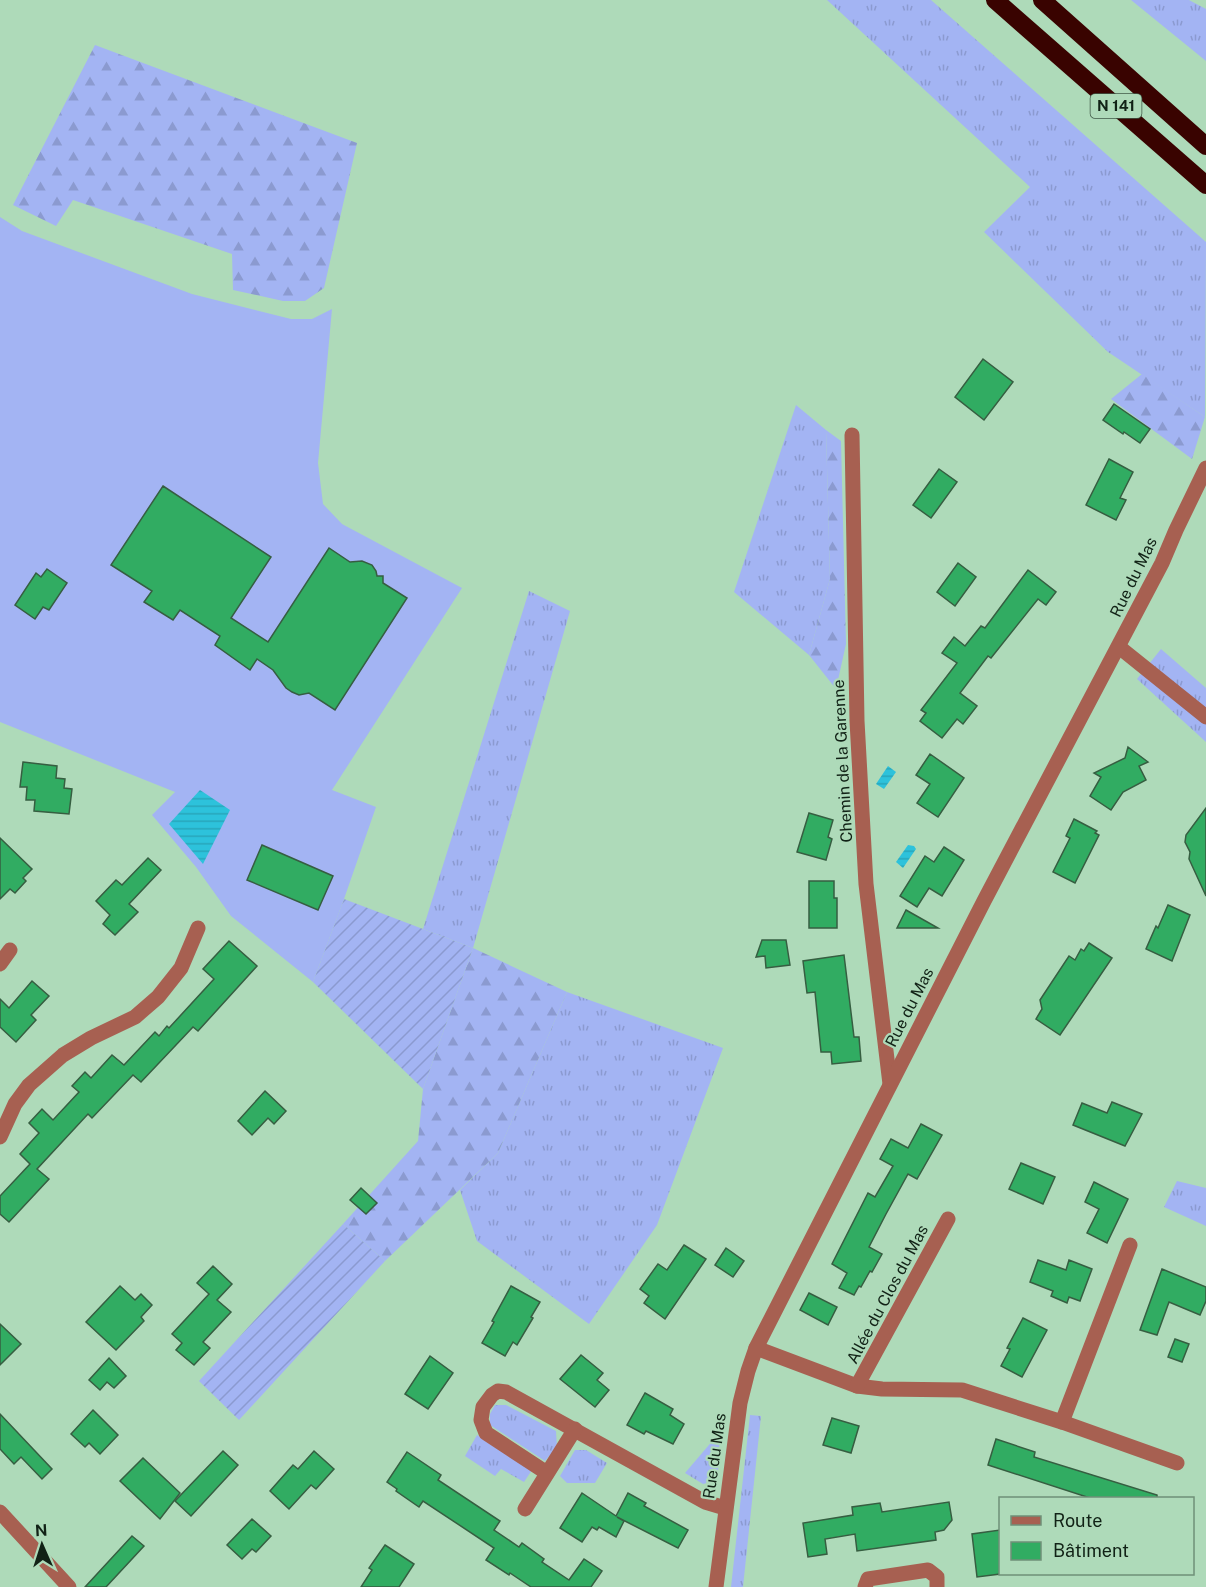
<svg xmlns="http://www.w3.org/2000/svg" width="1206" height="1587" viewBox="0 0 1206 1587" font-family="'Public Sans',sans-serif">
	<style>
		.grass { fill: url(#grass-tufts) }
		.forest { fill: url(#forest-firs) }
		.garden { fill: url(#garden-furrows) }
		.pitch { fill: #a3b4f3 }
		.water { fill: url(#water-rules) }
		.building { fill: #31ac62; stroke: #365e41; stroke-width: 1.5 }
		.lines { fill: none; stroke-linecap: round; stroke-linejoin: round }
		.minor { stroke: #a76051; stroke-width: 15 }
		.highway { stroke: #390300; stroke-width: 18 }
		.labels { text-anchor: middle; stroke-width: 4.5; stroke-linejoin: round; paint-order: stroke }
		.shield { fill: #aedab9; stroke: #405947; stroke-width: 1.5 }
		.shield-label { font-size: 15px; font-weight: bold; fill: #112216 }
		.street-label { font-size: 16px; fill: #112216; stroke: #aedab9 }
	</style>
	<defs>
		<pattern id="grass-tufts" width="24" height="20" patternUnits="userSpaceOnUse" patternTransform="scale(1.5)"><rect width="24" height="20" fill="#a3b4f3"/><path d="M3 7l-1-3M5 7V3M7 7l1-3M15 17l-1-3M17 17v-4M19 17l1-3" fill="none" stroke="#8b9ad0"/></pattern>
		<pattern id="forest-firs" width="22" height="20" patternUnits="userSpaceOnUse" patternTransform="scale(1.5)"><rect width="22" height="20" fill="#a3b4f3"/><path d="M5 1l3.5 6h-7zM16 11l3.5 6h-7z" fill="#8b9ad0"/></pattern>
		<pattern id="garden-furrows" width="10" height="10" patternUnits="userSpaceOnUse" patternTransform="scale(1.5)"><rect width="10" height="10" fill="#a3b4f3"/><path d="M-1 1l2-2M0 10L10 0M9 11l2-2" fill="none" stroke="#8b9ad0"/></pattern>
		<pattern id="water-rules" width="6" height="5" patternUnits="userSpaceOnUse" patternTransform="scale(1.5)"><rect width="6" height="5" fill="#2dc2db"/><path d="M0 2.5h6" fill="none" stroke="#27a6bb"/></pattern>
	</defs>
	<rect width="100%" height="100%" fill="#aedab9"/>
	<g class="grass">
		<polygon points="827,0 931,0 1206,242 1205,417 1108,352 984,232 1030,187"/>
		<polygon points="1131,0 1189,0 1206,9 1206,61"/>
		<polygon points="796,405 826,430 830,579 809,655 734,592"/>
		<polygon points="529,591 570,611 473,948 423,929"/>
		<polygon points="1161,649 1206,688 1206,742 1137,679"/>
		<polygon points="567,992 723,1048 657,1225 589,1324 477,1241 460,1190 498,1153"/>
		<polygon points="1177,1181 1206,1188 1206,1226 1164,1207"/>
		<polygon points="495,1405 506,1405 556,1431 557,1447 545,1461 490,1425 490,1414"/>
		<polygon points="750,1415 761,1416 743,1587 731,1587"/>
		<polygon points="720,1432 718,1472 715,1481 703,1484 685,1473"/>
		<polygon points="477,1435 532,1470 524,1482 501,1469 495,1476 465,1456"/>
		<polygon points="575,1450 586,1450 607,1463 595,1483 567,1483 560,1476"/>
	</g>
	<g class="forest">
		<polygon points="95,45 357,143 324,288 305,301 283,301 233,290 232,254 73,200 56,226 13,205"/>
		<polygon points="1142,374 1205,417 1192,459 1111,399"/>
		<polygon points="826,430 841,441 846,644 836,689 809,655 830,579"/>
		<polygon points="473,948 567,992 498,1153 385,1261 343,1224 418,1141 423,1089"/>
	</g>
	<g class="garden">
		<polygon points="344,899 473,948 423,1089 313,982"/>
		<polygon points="343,1224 385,1261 239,1420 199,1381"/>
	</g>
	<polygon class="pitch" points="0,217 22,231 192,294 291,319 312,319 332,309 318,463 323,504 342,524 462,588 332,790 376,807 344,899 313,982 231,916 196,867 152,815 175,792 0,722"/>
	<g class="water">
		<polygon points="888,766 896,772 884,789 876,784"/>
		<polygon points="200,790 230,810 203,864 169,824"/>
		<polygon points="908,845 914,846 916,849 903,868 896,862"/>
	</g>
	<g class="building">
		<polygon points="983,359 1013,382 984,420 955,397"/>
		<polygon points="1114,404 1150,429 1140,443 1124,432 1123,434 1103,420"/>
		<polygon points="1109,459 1133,472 1120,498 1126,500 1116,520 1086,505"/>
		<polygon points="939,469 957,482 931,518 913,505"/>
		<polygon points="163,486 271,557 231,618 268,642 329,548 350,562 362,561 372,565 376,571 377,576 383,576 383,583 407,598 335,710 309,693 299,695 292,692 286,688 273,670 257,659 250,670 215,645 220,636 180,610 173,620 144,602 152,591 111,565"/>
		<polygon points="958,563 976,577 955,606 937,592"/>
		<polygon points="47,569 67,583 49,610 43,607 35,619 15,605 36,573 41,577"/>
		<polygon points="1028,570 1056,592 1046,605 1038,599 991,658 988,656 960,693 977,706 963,724 957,719 942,738 920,721 926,713 921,710 957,663 942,653 954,637 965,646 981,626 985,628"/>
		<polygon points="1128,747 1148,762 1139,766 1146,780 1123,792 1111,810 1090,796 1101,777 1094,773 1125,758"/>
		<polygon points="930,754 964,778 938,817 917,803 930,784 916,775"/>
		<polygon points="23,762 57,766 56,778 65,779 64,788 72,789 69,814 34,811 35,800 26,800 27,787 20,787"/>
		<polygon points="1206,808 1206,896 1189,859 1190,852 1185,842 1186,835"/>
		<polygon points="809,813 833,820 828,837 832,839 826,860 797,852"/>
		<polygon points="1074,819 1097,831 1095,833 1099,835 1075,883 1053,872 1070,838 1066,836"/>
		<polygon points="0,838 32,869 23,878 26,881 15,893 10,889 0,899"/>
		<polygon points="262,845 333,876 318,910 247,880"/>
		<polygon points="944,847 964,860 942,896 929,888 917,907 900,896 925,856 934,862"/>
		<polygon points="148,858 161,870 129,904 138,912 115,935 103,924 110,915 96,901 116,880 122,885"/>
		<polygon points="809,881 834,881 834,898 837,898 837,928 809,928"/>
		<polygon points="1168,905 1190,915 1172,961 1146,949 1156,926 1158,928"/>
		<polygon points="906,910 938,928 897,928"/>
		<polygon points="762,940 786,940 790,965 766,968 765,956 756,957"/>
		<polygon points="229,941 257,966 198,1031 193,1027 141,1082 133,1075 92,1118 88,1114 37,1169 49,1179 9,1222 0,1214 0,1196 30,1164 20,1154 39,1133 29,1123 42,1109 53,1120 79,1092 72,1086 85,1072 91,1078 112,1055 124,1065 155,1032 159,1036 167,1026 169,1028 214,979 203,969"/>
		<polygon points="1089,943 1112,958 1060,1035 1036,1019 1042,1009 1040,1000 1069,956 1075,960 1081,949 1084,951"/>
		<polygon points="844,955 854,1037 859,1037 861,1061 832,1064 831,1052 821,1052 815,992 807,993 803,961"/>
		<polygon points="32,981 49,996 31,1015 36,1020 16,1042 0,1027 0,999 9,1008"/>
		<polygon points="265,1091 286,1111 274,1124 268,1118 252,1135 238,1121"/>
		<polygon points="1112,1102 1142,1114 1125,1146 1073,1125 1082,1103 1107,1113"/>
		<polygon points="921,1124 942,1135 917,1179 908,1174 886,1214 869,1247 882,1254 872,1272 870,1271 861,1287 859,1286 854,1295 839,1288 847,1273 832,1264 868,1193 875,1197 893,1166 880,1159 891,1139 908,1148"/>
		<polygon points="1021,1163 1055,1177 1043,1204 1009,1189"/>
		<polygon points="1094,1182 1128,1199 1107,1243 1087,1233 1099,1209 1085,1202"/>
		<polygon points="361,1188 377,1203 366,1214 350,1200"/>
		<polygon points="684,1245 706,1259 665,1319 644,1303 649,1296 640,1289 658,1264 667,1270"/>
		<polygon points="726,1248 744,1261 733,1277 715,1265"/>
		<polygon points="1038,1260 1066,1270 1069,1260 1092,1269 1080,1301 1069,1297 1067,1303 1051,1296 1053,1291 1030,1282"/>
		<polygon points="213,1266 232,1284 217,1300 231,1312 203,1342 210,1348 194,1365 176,1350 182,1343 172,1334 209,1294 197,1283"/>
		<polygon points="1162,1269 1206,1287 1206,1301 1200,1315 1169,1302 1157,1335 1140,1330"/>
		<polygon points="120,1286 135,1300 141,1294 152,1305 141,1317 144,1321 116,1350 86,1322"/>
		<polygon points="511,1286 540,1302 531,1317 533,1318 517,1345 513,1342 505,1356 482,1343 494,1322 492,1321"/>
		<polygon points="809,1293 837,1307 828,1325 800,1310"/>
		<polygon points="1023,1318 1047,1330 1022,1377 1001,1366 1010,1349 1007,1348"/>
		<polygon points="0,1324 21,1344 0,1365"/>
		<polygon points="1175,1339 1189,1344 1182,1362 1168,1357"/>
		<polygon points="581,1355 603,1373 597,1380 609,1390 595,1407 560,1379"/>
		<polygon points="430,1356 453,1373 428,1409 405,1394"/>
		<polygon points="109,1358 126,1376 114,1388 107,1382 100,1390 89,1380"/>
		<polygon points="645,1393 673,1409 670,1415 684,1424 673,1444 646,1431 644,1434 627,1425"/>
		<polygon points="93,1410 118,1435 100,1454 89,1443 85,1447 71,1434"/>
		<polygon points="0,1414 52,1469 42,1479 21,1457 14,1464 0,1449"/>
		<polygon points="832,1418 859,1426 851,1453 823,1445"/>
		<polygon points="996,1439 1035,1452 1034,1457 1157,1495 1157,1498 1090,1498 988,1465"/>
		<polygon points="223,1451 238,1465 191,1516 175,1501"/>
		<polygon points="314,1451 334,1469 316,1489 311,1485 289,1509 270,1491 293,1465 298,1469"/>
		<polygon points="407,1452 441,1475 438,1480 500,1521 494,1530 519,1547 522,1543 544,1559 542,1562 569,1580 584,1559 602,1571 591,1587 531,1587 510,1573 509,1575 486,1560 494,1548 423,1501 419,1507 396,1491 397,1489 387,1482"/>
		<polygon points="143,1458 180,1493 160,1519 120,1481"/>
		<polygon points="582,1493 616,1516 628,1493 646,1503 644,1506 688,1530 678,1548 617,1517 624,1521 616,1537 599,1527 597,1530 592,1527 582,1542 560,1528"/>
		<polygon points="949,1502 952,1520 944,1530 935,1532 936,1540 857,1551 855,1534 825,1539 827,1554 808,1557 803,1523 853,1515 852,1507 880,1503 882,1512"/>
		<polygon points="252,1519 271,1536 256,1552 252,1549 242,1559 227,1545"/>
		<polygon points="1000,1530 1000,1574 977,1577 972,1534"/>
		<polygon points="132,1536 144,1546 106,1587 85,1587"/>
		<polygon points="385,1545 414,1564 399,1587 361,1587 372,1570 369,1568"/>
	</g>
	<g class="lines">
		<g class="minor">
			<polyline points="852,435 857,721 866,884 890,1084"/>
			<polyline points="1119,647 1206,717"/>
			<polyline points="0,964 10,950"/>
			<polyline points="0,1137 15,1104 29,1085 63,1055 91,1038 135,1017 158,997 181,968 198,928"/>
			<polyline points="756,1348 857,1386 882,1389 962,1390 1062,1422 1177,1463"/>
			<polyline points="857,1386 948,1219"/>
			<polyline points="1062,1422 1130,1245"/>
			<polyline points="547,1473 486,1433 481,1420 483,1407 492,1395 498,1391 506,1392 705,1502 725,1508"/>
			<polyline points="525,1509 575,1429"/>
			<polyline points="0,1512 69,1587"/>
			<polyline points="716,1587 740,1403 748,1371 756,1348 984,901 1162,563 1176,530 1206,468"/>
			<polyline points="865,1587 868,1579 928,1570 937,1577 937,1587"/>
		</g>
		<g class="highway">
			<polyline points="995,0 1206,185"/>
			<polyline points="1042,0 1206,146"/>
		</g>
	</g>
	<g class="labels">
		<rect class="shield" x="1090.5" y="94" width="51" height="24" rx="4.5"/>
		<g class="shield-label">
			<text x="1116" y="111">N 141</text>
		</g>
		<g class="street-label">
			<text transform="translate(1133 577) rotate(-64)" y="6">Rue du Mas</text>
			<text transform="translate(842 761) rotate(-93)" y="6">Chemin de la Garenne</text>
			<text transform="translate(909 1007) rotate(-63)" y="6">Rue du Mas</text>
			<text transform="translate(887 1294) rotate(-62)" y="6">Allée du Clos du Mas</text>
			<text transform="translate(714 1456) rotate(-82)" y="6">Rue du Mas</text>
		</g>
	</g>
	<rect x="999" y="1497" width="195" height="78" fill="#aedab9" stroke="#6f9078" stroke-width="1.5"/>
	<rect x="1011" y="1516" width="30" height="9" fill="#a76051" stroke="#6f9078" stroke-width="1.5"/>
	<text x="1053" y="1527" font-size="18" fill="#112216">Route</text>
	<rect x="1011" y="1542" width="30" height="18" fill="#31ac62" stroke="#6f9078" stroke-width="1.5"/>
	<text x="1053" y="1557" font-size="18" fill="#112216">Bâtiment</text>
	<g transform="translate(42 1545) rotate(357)" stroke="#aedab9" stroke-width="4.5" paint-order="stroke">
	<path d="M0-4.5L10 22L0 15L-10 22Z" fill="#112216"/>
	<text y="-9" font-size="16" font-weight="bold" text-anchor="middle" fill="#112216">N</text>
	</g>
</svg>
